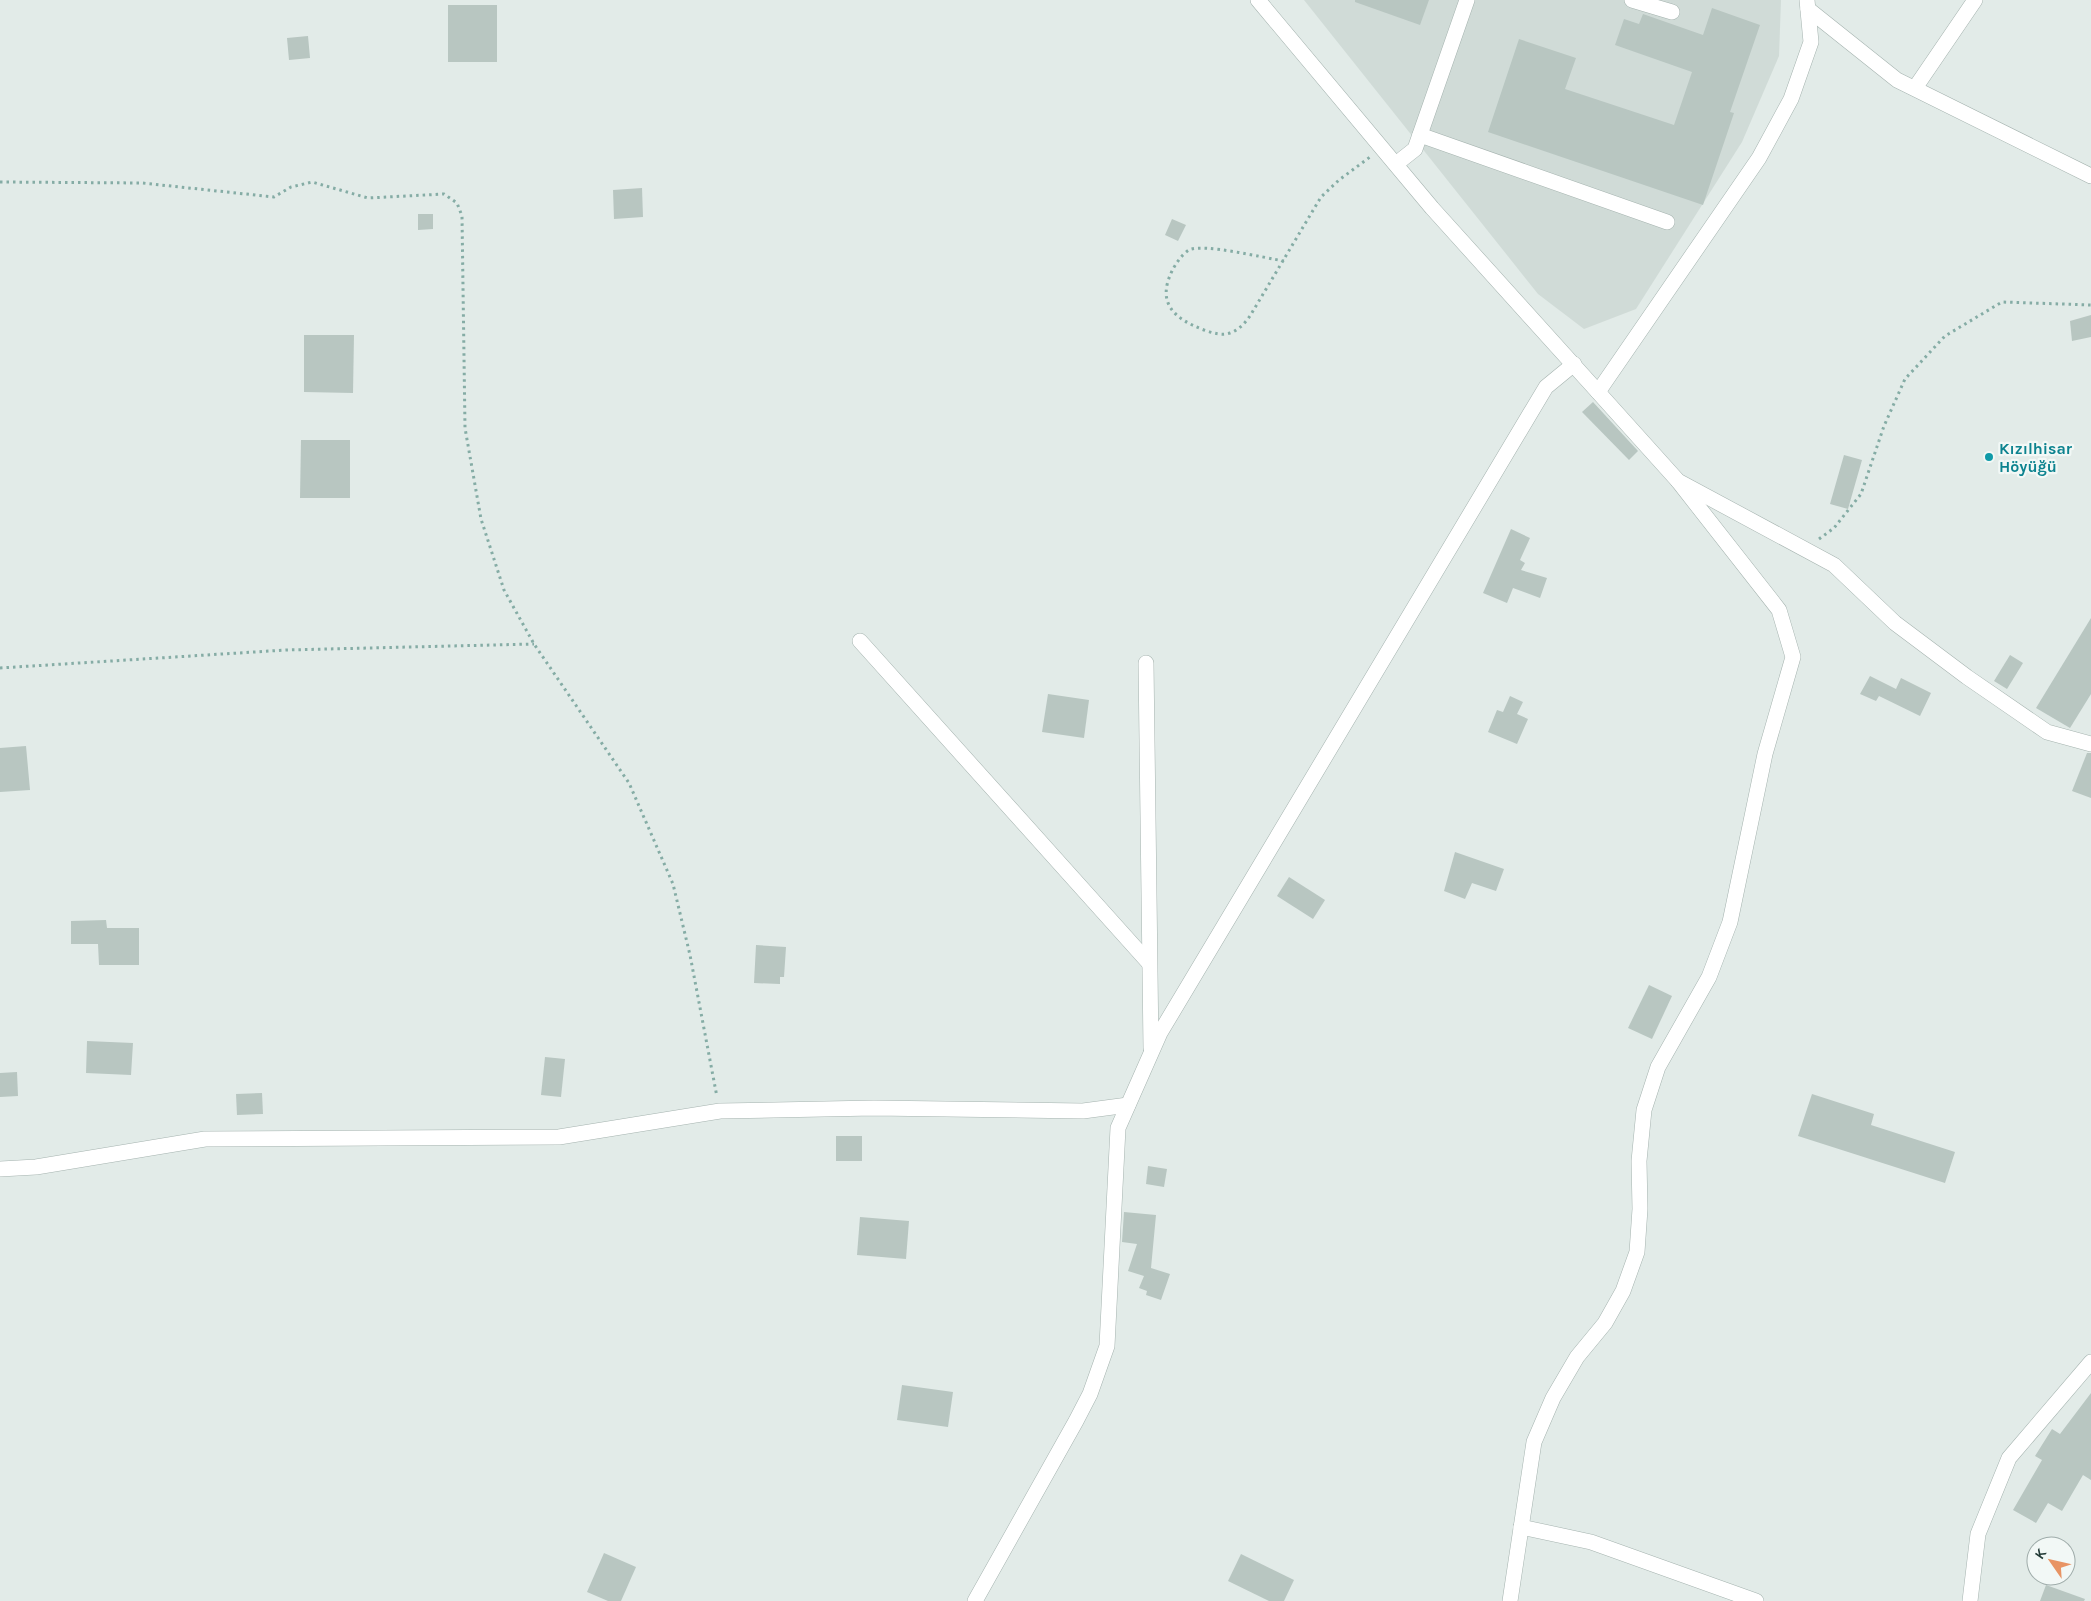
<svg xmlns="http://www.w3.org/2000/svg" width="2091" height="1601" viewBox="0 0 2091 1601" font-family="Karla,sans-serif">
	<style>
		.built { fill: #d0dbd7 }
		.building { fill: #b8c6c1 }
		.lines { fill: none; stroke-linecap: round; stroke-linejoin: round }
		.minor-casing { stroke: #a5b3af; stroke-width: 16 }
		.path { stroke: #85aca5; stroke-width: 3; stroke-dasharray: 2.5 4; stroke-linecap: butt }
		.minor { stroke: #fff; stroke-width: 15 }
		.culture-dot { fill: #0f9aa8; stroke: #f2f8f6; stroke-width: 2 }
		.labels { text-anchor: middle; stroke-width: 4.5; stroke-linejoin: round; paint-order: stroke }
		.culture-label { font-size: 16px; font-weight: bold; fill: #0d838f; stroke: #f2f8f6; text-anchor: start }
	</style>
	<rect width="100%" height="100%" fill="#e2ebe8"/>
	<polygon class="built" points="1304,0 1781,0 1779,56 1742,142 1636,309 1584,329 1538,294"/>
	<g class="building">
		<polygon points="1355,0 1429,0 1420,25 1355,2"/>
		<rect x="448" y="5" width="49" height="57"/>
		<polygon points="1712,8 1760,25 1730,112 1734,113 1703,205 1488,132 1519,39 1576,58 1565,89 1674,125 1692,72 1615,45 1624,19 1639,24 1643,14 1703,35"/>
		<polygon points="308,36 310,58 289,60 287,38"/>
		<polygon points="642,188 643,217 614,219 613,190"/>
		<polygon points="418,214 433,214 433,229 418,230"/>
		<polygon points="1172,219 1186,225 1178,241 1165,235"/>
		<polygon points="2091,315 2091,337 2072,341 2070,321"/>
		<polygon points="304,335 354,335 353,393 304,392"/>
		<polygon points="1593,402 1638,451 1629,460 1582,412"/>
		<polygon points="301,440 350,440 350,498 300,498"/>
		<polygon points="1844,455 1862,460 1848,509 1830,504"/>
		<polygon points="1511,529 1530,538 1520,560 1525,563 1521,570 1547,578 1540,598 1513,588 1507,603 1483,593"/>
		<polygon points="2091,618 2091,694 2070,728 2036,708"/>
		<polygon points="2010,655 2023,663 2007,689 1994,681"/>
		<polygon points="1870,676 1896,689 1901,678 1931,693 1920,716 1879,696 1876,701 1860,694"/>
		<polygon points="1048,694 1089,700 1084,738 1042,732"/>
		<polygon points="1510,696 1523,702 1517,714 1528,719 1517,744 1488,732 1497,710 1503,712"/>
		<polygon points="26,746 30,790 0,792 0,748"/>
		<polygon points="2087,753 2091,753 2091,798 2072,791"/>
		<polygon points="1455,852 1504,869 1496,891 1472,883 1465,899 1444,891"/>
		<polygon points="1289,877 1325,900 1313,919 1277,896"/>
		<polygon points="106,920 107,928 139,928 139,965 99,965 98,944 71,944 71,921"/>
		<polygon points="756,945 786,947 784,977 780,977 780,984 754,983"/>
		<polygon points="1649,985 1672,996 1652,1039 1628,1028"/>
		<polygon points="87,1041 133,1043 131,1075 86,1073"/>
		<polygon points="545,1057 565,1059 561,1097 541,1095"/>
		<polygon points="17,1072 18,1096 0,1097 0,1073"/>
		<polygon points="262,1093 263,1114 237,1115 236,1094"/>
		<polygon points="1812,1094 1874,1114 1871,1125 1955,1152 1945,1183 1798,1136"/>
		<rect x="836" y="1136" width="26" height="25"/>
		<polygon points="1148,1166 1167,1169 1164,1187 1146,1184"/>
		<polygon points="1124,1212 1156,1215 1151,1268 1170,1274 1161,1300 1146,1295 1147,1291 1139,1288 1144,1276 1128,1271 1137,1244 1122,1242"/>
		<polygon points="860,1217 909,1221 906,1259 857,1255"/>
		<polygon points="902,1385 953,1392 948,1427 897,1420"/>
		<polygon points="2091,1393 2091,1480 2083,1475 2062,1511 2048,1503 2036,1523 2013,1510 2042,1460 2035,1456 2052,1429 2060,1434"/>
		<polygon points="604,1553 636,1567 621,1601 608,1601 587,1592"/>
		<polygon points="1241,1554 1294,1580 1284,1601 1269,1601 1228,1581"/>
		<polygon points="2046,1585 2085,1599 2084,1601 2040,1601"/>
	</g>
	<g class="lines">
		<g class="minor-casing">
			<g id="minor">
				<polyline points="1258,0 1432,208 1598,392 1759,158 1791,99 1811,42 1807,0"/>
				<polyline points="1632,0 1672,12"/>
				<polyline points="1808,9 1897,80 2091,176"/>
				<polyline points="1915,88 1975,0"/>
				<polyline points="1420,135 1667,222"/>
				<polyline points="1396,164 1415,149 1467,0"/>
				<polyline points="1598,392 1678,481 1834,565 1895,623 1967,677 2047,732 2091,744"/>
				<polyline points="860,641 1149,963"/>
				<polyline points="1146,663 1151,1048"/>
				<polyline points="0,1169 36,1167 205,1139 559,1137 720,1111 874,1108 1083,1111 1128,1105"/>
				<polyline points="1521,1527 1591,1542 1756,1601"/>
				<polyline points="975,1601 1076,1421 1090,1394 1107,1346 1118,1128 1160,1033 1546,387 1574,364"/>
				<polyline points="1510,1601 1534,1442 1553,1398 1577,1357 1605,1323 1623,1291 1637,1252 1640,1209 1639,1161 1644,1110 1658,1067 1709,977 1730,922 1765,754 1793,657 1779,610 1678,481"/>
				<polyline points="1970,1601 1978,1534 2009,1458 2091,1362"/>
			</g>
		</g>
		<g class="path">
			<polyline points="0,182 142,183 274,197 291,187 312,182 368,198 444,194 457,203 462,216 465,428 481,519 504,590 534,644 629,783 673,884 690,955 717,1097"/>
			<path d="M1284 261C1265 258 1203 243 1189 250 1182 254 1175 265 1172 271 1156 304 1175 319 1204 330 1213 333 1222 336 1230 333 1239 330 1245 323 1250 316L1321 197 1339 180 1370 157"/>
			<polyline points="1819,539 1834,528 1861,494 1884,426 1905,379 1945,336 2002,302 2091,305"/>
			<polyline points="0,668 286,650 534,644"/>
		</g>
		<use href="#minor" class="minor"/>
	</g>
	<circle class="culture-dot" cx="1989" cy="457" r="5"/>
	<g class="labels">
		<g class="culture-label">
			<text x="1999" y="454">Kızılhisar<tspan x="1999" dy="18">Höyüğü</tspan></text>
		</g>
	</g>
	<g transform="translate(2051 1561) rotate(304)"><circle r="24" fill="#f2f8f6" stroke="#9facaa"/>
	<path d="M0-4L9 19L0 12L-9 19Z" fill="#e89464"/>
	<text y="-8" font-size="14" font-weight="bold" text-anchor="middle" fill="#233b37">K</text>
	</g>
</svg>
